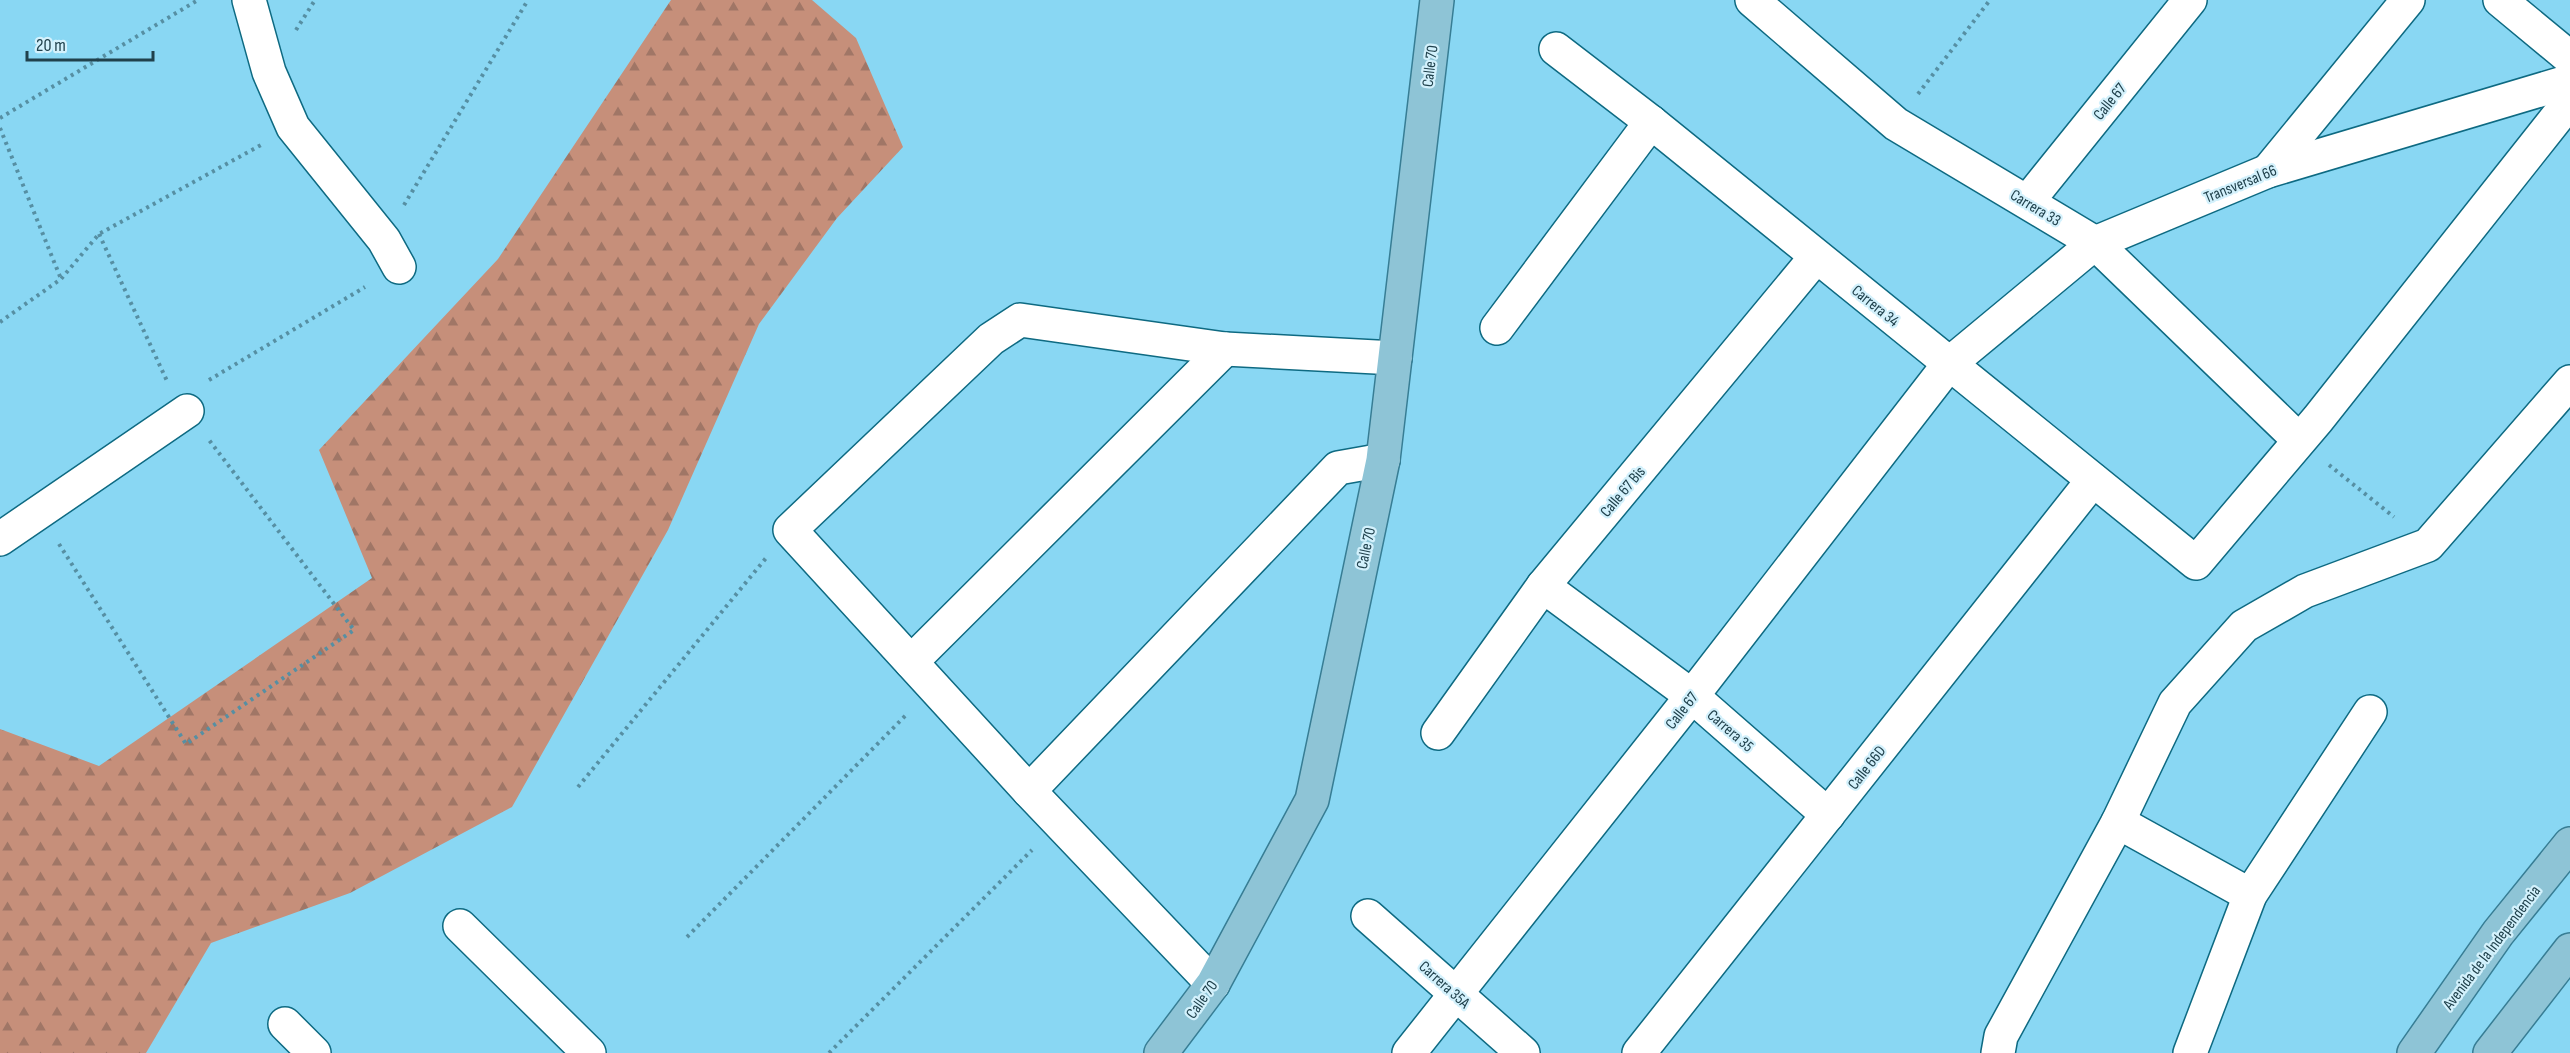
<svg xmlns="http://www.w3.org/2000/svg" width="2570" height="1053" viewBox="0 0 2570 1053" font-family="'Sofia Sans Condensed',sans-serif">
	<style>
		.forest { fill: url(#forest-firs) }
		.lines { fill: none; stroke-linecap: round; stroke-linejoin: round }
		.minor-casing { stroke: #0e6a82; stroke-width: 36 }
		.major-casing { stroke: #377d94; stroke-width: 36 }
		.path { stroke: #568fa3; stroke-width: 4; stroke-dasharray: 3 4.5; stroke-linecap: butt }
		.minor { stroke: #fff; stroke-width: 33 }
		.major { stroke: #8ec4d6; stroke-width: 33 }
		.labels { text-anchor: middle; stroke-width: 4.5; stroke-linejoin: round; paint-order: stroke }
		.street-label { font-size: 16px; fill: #20414c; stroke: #d3f1fc }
	</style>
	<defs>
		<pattern id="forest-firs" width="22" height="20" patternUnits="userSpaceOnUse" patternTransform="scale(1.5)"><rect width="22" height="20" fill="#c68f7a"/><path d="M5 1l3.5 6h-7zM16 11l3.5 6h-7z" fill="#a07666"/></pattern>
	</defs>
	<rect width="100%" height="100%" fill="#89d7f3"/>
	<polygon class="forest" points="671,0 812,0 856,38 903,147 837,218 759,324 668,530 512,807 350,893 211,943 146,1053 0,1053 0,729 99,766 372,578 319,450 498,259"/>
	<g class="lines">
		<g class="minor-casing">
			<g id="minor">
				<polyline points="249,0 269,72 293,127 384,240 399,267"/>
				<polyline points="1752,0 1896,124 2095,243 2299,440"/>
				<polyline points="2500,0 2570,58"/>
				<polyline points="1556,49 1651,122 2196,563 2318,419 2570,101"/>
				<polyline points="2268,171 2408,0"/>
				<polyline points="2028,201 2190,0"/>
				<polyline points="1497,328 1651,122"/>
				<polyline points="0,539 187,411"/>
				<polyline points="1543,586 1692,696 1828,815"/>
				<polyline points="911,662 1225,349"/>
				<polyline points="1438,733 1543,586 1816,257"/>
				<polyline points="1029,791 1338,468 1383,460"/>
				<polyline points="2118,822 2250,895"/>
				<polyline points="1368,916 1523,1053"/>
				<polyline points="460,926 589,1053"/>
				<polyline points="1213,984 1029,791 790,530 991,339 1020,320 1225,349 1395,358"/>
				<polyline points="285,1024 314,1053"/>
				<polyline points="1409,1053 1692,696 1949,364 2095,243 2268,171 2570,81"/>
				<polyline points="1639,1053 2093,480"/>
				<polyline points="1998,1053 2001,1036 2118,822 2175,703 2244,626 2305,591 2428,545 2570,382"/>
				<polyline points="2190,1053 2250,895 2370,712"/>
			</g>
		</g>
		<g class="major-casing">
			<g id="major">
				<polyline points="1161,1053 1213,984 1312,800 1383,460 1437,0"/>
				<polyline points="2414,1053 2498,933 2570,844"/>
				<polyline points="2490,1053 2570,950"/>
			</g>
		</g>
		<g class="path">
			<polyline points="296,30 315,0"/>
			<polyline points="1918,94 1990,0"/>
			<polyline points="0,118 198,0"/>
			<polyline points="0,128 61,279"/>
			<polyline points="404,205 528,0"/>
			<polyline points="99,234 167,381"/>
			<polyline points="0,322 61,279 99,234 261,145"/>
			<polyline points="209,380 365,287"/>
			<polyline points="2329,465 2394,517"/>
			<polyline points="59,544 186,744 354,630 209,440"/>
			<polyline points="578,787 766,558"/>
			<polyline points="687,937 908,713"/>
			<polyline points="829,1053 1032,850"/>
		</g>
		<use href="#minor" class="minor"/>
		<use href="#major" class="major"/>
	</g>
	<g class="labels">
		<g class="street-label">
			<text transform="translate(1429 66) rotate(-83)" y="6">Calle 70</text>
			<text transform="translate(2109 101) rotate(-51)" y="6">Calle 67</text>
			<text transform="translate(2240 183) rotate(-22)" y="6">Transversal 66</text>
			<text transform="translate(2036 207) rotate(31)" y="6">Carrera 33</text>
			<text transform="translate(1876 305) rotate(39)" y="6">Carrera 34</text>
			<text transform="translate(1622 491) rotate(-50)" y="6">Calle 67 Bis</text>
			<text transform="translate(1365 548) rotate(-78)" y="6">Calle 70</text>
			<text transform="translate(1681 710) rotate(-52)" y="6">Calle 67</text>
			<text transform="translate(1731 730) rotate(41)" y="6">Carrera 35</text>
			<text transform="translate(1866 767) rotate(-52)" y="6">Calle 66D</text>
			<text transform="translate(2491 947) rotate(-53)" y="6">Avenida de la Independencia</text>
			<text transform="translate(1445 984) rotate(42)" y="6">Carrera 35A</text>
			<text transform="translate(1201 999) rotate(-55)" y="6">Calle 70</text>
		</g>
	</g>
	<path d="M27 51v9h126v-9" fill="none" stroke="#20414c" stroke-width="3"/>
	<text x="36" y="51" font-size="18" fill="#20414c" stroke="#d3f1fc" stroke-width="4.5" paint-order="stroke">20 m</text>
</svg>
